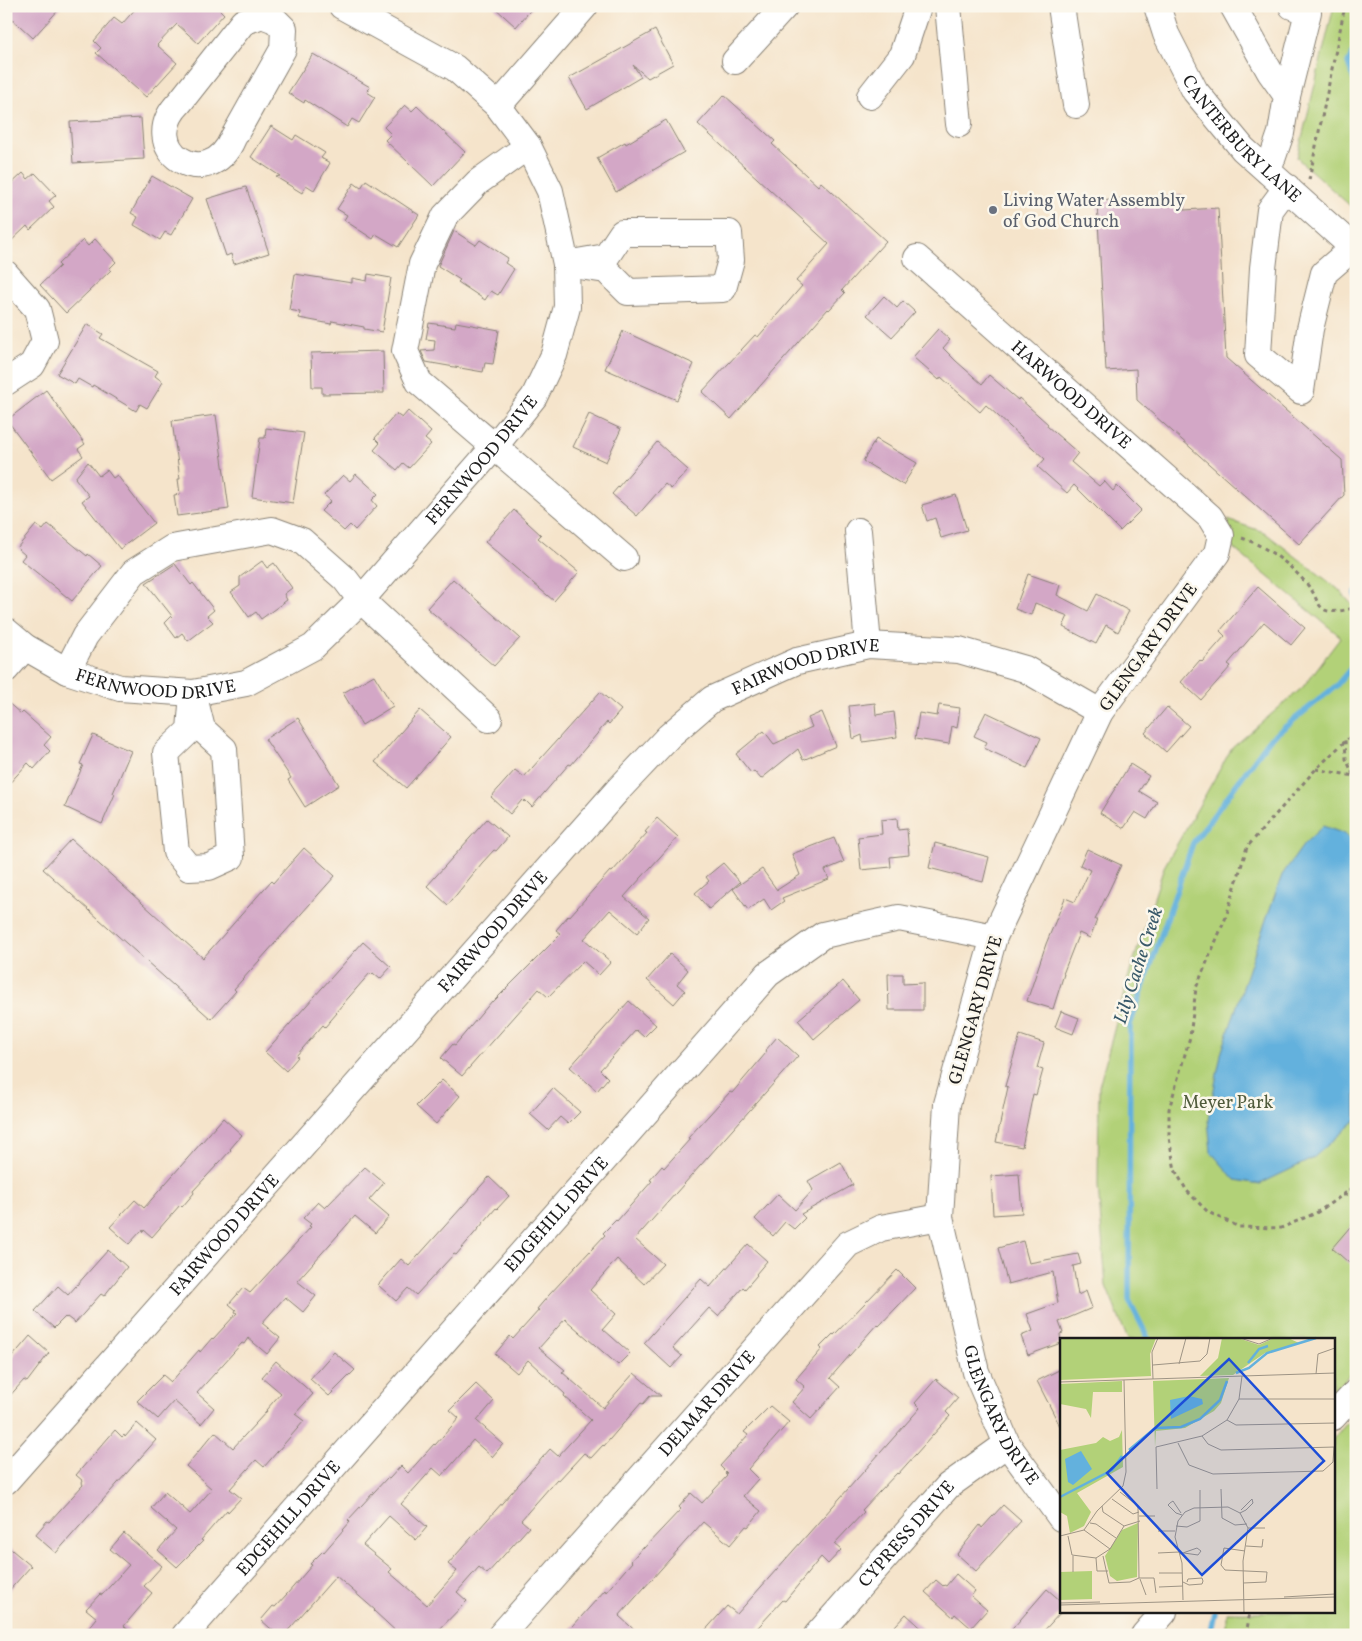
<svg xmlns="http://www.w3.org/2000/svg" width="1362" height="1641" viewBox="0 0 1362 1641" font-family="Vollkorn,serif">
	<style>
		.green { fill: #b2d178; stroke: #67764a }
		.water { fill: #63b1dd; stroke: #40667c }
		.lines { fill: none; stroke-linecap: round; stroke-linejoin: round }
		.stream { stroke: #63b1dd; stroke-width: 5.5 }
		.building { fill: #d3a7c6 }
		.minor-casing { stroke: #888074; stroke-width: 28 }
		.path { stroke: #888074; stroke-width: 3; stroke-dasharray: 4 4; stroke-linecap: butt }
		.minor { stroke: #fff; stroke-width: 26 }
		.worship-dot { fill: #6b7280; stroke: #fbf7ec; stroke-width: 2 }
		.labels { text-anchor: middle; stroke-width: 5; stroke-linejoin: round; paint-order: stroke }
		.street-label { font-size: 18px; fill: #1c1c1c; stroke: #fbf7ec }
		.worship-label { font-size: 18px; fill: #5b616d; stroke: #fbf7ec; text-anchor: start }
		.park-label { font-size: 18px; fill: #505b3c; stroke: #fbf7ec }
		.water-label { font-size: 19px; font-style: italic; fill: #385869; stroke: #fbf7ec }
		.inset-river { fill: none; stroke: #63b1dd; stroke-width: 2.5 }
		.inset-road { fill: none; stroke: #9e9485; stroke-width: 1 }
		.view { fill: #1d4ed8; fill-opacity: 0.15; stroke: #1d4ed8; stroke-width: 2.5 }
		.inset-edge { fill: none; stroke: #1c1c1c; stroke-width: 2.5 }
	</style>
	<rect width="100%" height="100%" fill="#fbf7ec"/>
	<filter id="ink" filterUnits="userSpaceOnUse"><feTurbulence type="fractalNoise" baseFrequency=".02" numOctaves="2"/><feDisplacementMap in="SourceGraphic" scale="10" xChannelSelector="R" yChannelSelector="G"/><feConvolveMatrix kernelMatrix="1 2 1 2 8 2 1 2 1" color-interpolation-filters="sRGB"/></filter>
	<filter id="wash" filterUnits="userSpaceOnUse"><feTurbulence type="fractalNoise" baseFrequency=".0096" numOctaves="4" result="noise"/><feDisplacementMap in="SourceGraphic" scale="20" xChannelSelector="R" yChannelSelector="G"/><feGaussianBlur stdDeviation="1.12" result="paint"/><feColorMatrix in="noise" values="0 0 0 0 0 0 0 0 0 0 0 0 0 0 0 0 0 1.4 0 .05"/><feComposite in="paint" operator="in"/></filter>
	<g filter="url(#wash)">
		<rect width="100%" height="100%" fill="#f5e4cb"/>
		<g class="green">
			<polygon points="1334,6 1356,6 1356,211 1297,158"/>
			<polygon points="1228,520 1264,532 1338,589 1356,609 1356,1367 1333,1393 1333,1340 1128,1340 1106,1286 1098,1186 1099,1086 1128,978 1164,867 1232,748 1303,687 1341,637 1233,548"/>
			<polygon points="1356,1413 1356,1635 1227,1635 1227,1612 1333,1612 1333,1439"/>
		</g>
		<polygon class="water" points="1323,826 1345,834 1356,844 1356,1120 1312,1159 1260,1184 1235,1180 1211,1152 1208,1120 1221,1054 1257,945 1282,875 1304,844"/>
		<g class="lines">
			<g class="stream">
				<polyline points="1356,48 1348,63 1356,85"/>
				<polyline points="1356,593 1356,597"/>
				<polyline points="1149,1340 1129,1300 1130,1025 1193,843 1270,739 1336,686 1356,662"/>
				<polyline points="1210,1635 1215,1612"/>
			</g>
		</g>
		<g id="blocks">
			<g class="building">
				<polygon points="6,6 62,6 33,38 6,13"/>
				<polygon points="138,6 216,6 224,14 198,43 177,24 157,45 177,63 146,97 96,53 101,48 94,41 114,18 122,24"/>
				<polygon points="493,6 534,6 516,27"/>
				<polygon points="655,30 673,64 648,78 633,65 641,77 587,109 569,78"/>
				<polygon points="313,54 370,87 367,92 375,97 359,123 352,119 347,127 305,100 304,103 288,93"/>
				<polygon points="724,95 775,141 772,144 818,186 821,182 886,241 842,290 845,293 829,310 828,309 731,419 702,392 755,335 758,337 802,286 796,281 829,244 698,124"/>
				<polygon points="405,105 412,111 417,106 465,152 433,186 385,140 391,134 384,127"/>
				<polygon points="141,118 144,159 73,163 70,122"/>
				<polygon points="666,120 684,152 616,192 597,158 625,142 626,144"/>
				<polygon points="271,126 293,140 296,135 325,153 321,158 330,163 314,190 306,185 302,193 276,177 280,176 251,157"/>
				<polygon points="23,173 28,179 35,173 56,195 49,201 54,207 30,230 27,226 6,246 6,189"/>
				<polygon points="152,176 192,199 171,235 165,232 160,240 134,225 138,217 131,213"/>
				<polygon points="366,180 419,215 398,247 376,234 373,239 344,220 347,215 337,209 354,183 361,188"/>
				<polygon points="246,187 269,253 234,264 231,254 226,256 207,199"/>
				<polygon points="1183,195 1184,210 1218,208 1226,358 1342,460 1344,495 1299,544 1137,400 1136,369 1106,371 1097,201"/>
				<polygon points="454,231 476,245 480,240 508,258 505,263 514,269 498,295 491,291 485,300 458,282 460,280 438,266"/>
				<polygon points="95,239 116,262 109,269 111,270 66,313 40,285 60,266 58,264 83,240 88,246"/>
				<polygon points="295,274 352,283 352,278 367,281 368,274 391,278 382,332 364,329 364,327 332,321 331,324 299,318 300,312 289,310"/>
				<polygon points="884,296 897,308 903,301 915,312 892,337 867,315"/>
				<polygon points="456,322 499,330 493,364 485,363 483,372 426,362 421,351 434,350 435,340 426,339 429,323 455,327"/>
				<polygon points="87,324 103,334 100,338 158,371 155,376 163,382 147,408 140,404 136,411 93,385 92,387 78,379 75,384 57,374"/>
				<polygon points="938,329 950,340 943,348 956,361 982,384 989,375 1018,400 1019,398 1048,424 1047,426 1078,453 1071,462 1099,486 1104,481 1113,491 1117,486 1141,510 1120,531 1074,485 1067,493 1038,467 1045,459 986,405 980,412 941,377 939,380 913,357"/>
				<polygon points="623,331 694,364 677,400 605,369"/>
				<polygon points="383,351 384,393 322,394 322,387 312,387 311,353"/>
				<polygon points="46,390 85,444 78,449 83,456 51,479 7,420"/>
				<polygon points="408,411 431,432 425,439 431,444 409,468 403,463 397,470 374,450 380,443 375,438 396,414 402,418"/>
				<polygon points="589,414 621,429 606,462 573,447"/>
				<polygon points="216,415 229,509 177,516 174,495 180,494 178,479 180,479 172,421"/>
				<polygon points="266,428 304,433 293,503 252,497 260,438 265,438"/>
				<polygon points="876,439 917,463 903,485 863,461"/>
				<polygon points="657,442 688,470 671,489 665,484 637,516 612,494"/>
				<polygon points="88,462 99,476 107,470 113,478 117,475 154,523 120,549 82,501 89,496 75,478"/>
				<polygon points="356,474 378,494 372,500 377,506 355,530 350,525 344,531 321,511 331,501 324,495 343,475 350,481"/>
				<polygon points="956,495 967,530 941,538 935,518 927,521 922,505"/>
				<polygon points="514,510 541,535 538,538 579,572 554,601 485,542"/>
				<polygon points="48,524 87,556 88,554 102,566 72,601 21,560 25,555 17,548 36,525 43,530"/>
				<polygon points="262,561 267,568 274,563 292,588 284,594 287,600 261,619 256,612 249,617 231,592 240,586 240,577"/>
				<polygon points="175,564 191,585 193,583 214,610 207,616 213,622 188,641 182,633 176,638 165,623 172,616 146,583"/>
				<polygon points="1028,574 1060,585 1057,595 1088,611 1097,594 1129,611 1118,632 1106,625 1096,644 1063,627 1068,616 1035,603 1031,615 1015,609"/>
				<polygon points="453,579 520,638 494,666 427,608"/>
				<polygon points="1258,587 1305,628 1291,645 1264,622 1228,664 1231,666 1201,700 1181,682 1200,660 1202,662 1225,636 1220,631"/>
				<polygon points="374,675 393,706 362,725 343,693"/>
				<polygon points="600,692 621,710 609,724 607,722 571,765 569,764 532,807 525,800 524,802 522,800 510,814 491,797 515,770 524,777"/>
				<polygon points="6,701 21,714 23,712 51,737 44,745 50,751 34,769 28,763 6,787"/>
				<polygon points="875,703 876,715 894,712 897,737 863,742 862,735 853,739 849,706"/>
				<polygon points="939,705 960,708 957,728 952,726 949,744 915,739 919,713 937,716"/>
				<polygon points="1167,707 1189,726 1166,752 1145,733"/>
				<polygon points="420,710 451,737 406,788 375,762"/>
				<polygon points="822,712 836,746 803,760 798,749 761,779 754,771 751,773 736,754 764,731 774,744 812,727 808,718"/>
				<polygon points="986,712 1041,738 1027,768 984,748 987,742 974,736"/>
				<polygon points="298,718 339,785 305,807 288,780 291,778 265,739"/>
				<polygon points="93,735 131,751 113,793 115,794 102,824 65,807 83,765 80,764"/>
				<polygon points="1130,764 1149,776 1139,791 1157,802 1147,819 1135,812 1124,828 1100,813"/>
				<polygon points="657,818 678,837 624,897 649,918 637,933 610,910 584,939 611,962 599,975 583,961 548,997 539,989 462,1076 441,1058 453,1044 455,1045 492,1001 493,1002 561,934 556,930 568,916 569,917 610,871 612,872 647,833 645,832"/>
				<polygon points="897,818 898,830 907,829 909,855 890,857 891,867 861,870 858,837 882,834 881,820"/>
				<polygon points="487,819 508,837 496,851 494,850 482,863 448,905 427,886"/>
				<polygon points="834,838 844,862 825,870 829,879 782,898 784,901 771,910 764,899 748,910 733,889 762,869 777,890 800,875 792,854"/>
				<polygon points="71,839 203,958 271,881 273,883 304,848 335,876 234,989 236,991 211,1019 43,869"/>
				<polygon points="935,843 989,857 983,882 929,868"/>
				<polygon points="1087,849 1121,865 1095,920 1097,920 1090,938 1079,933 1063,974 1064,974 1053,1009 1027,1001 1046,944 1065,898 1075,902 1090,870 1080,865"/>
				<polygon points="723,863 740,882 709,909 695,893 709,881 706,877"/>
				<polygon points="363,942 391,967 380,979 373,973 371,975 370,973 336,1012 337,1013 325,1027 323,1025 296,1056 298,1057 286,1071 265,1052"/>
				<polygon points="670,954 688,970 677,984 685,991 674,1004 647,980"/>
				<polygon points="888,974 903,974 903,984 923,983 923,1010 889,1010"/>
				<polygon points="843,981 859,1000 814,1039 798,1020"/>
				<polygon points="629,1001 656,1025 644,1037 636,1030 612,1057 600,1070 608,1078 597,1091 570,1067"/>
				<polygon points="1061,1011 1079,1018 1073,1034 1055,1027"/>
				<polygon points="1020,1035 1044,1043 1037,1068 1043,1070 1036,1095 1033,1094 1022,1147 996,1142 1008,1087 1005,1086"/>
				<polygon points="777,1037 798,1056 635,1239 663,1264 644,1284 617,1259 590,1290 616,1314 603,1329 630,1353 618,1365 565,1319 539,1348 565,1370 562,1372 603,1408 634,1373 661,1396 650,1396 643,1404 641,1403 604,1446 603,1445 591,1458 584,1453 558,1481 557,1479 521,1520 529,1527 487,1574 479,1567 457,1592 467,1601 434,1635 400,1635 374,1611 375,1610 336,1576 284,1635 278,1635 261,1620 273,1606 275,1607 287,1594 312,1565 310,1564 323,1551 324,1552 350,1522 348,1520 387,1478 389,1479 401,1466 408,1473 434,1444 435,1445 459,1418 450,1410 476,1384 494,1401 477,1421 503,1444 492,1457 473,1440 442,1476 433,1468 401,1504 427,1527 416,1540 389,1516 363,1545 392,1569 389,1572 427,1605 457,1571 448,1564 550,1449 558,1456 591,1420 564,1396 565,1394 528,1360 517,1373 495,1354 510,1336 513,1339 539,1310 537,1309 549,1295 605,1235 603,1233 616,1220 617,1221 652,1181 650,1180 662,1166 664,1168 690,1139 688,1138 730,1092 732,1093 766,1053 765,1051"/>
				<polygon points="442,1080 460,1096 436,1124 416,1106"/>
				<polygon points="553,1088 580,1112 568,1124 560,1117 548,1130 530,1114"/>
				<polygon points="223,1118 242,1135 230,1149 231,1150 193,1191 194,1193 182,1207 180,1205 152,1237 144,1230 143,1232 142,1230 129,1244 110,1227 135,1200 144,1208"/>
				<polygon points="841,1162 853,1185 801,1214 805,1218 794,1229 785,1222 773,1236 755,1219 778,1194 795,1210 813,1190 808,1181"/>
				<polygon points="365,1167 384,1183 369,1200 389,1217 375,1233 355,1216 297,1281 316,1296 303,1312 285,1297 262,1323 280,1338 267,1354 248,1338 244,1344 242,1343 197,1393 214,1408 201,1424 174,1401 158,1419 137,1401 163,1375 171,1382 199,1350 200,1352 212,1338 213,1339 237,1313 235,1312 236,1310 229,1304 243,1288 250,1293 311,1227 309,1226 311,1224 303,1218 318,1202 325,1208"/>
				<polygon points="1019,1174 1022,1213 993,1215 991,1176"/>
				<polygon points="489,1177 509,1196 497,1209 496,1208 456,1255 454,1254 416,1295 408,1288 396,1301 378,1285 401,1259 409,1266"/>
				<polygon points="1356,1220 1356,1269 1332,1248"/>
				<polygon points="1023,1241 1029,1263 1078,1254 1081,1264 1073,1266 1078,1295 1086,1291 1092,1308 1059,1322 1063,1333 1060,1334 1061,1343 1028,1355 1021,1336 1033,1331 1027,1314 1058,1303 1053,1272 1008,1284 998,1248"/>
				<polygon points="748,1244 767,1261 756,1274 757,1275 745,1289 743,1287 718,1316 709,1308 673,1348 682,1356 671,1368 644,1343 701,1279 710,1287"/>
				<polygon points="108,1250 127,1267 104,1296 101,1294 75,1323 67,1317 66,1318 65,1317 54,1328 35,1311 58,1286 68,1295"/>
				<polygon points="897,1270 915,1288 879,1326 877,1324 830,1378 840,1387 811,1419 792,1402 805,1387 796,1379 822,1349 820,1347 833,1334 834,1335"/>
				<polygon points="30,1336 49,1353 27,1382 24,1380 6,1400 6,1364"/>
				<polygon points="334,1352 355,1370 329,1396 310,1379"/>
				<polygon points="276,1361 313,1394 295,1414 304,1421 264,1467 256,1460 230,1489 241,1498 228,1512 227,1510 201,1540 203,1541 177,1567 158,1550 176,1530 151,1508 165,1492 190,1514 212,1489 186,1466 215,1432 233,1448 267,1411 266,1410 281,1393 262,1377"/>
				<polygon points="1061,1369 1061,1428 1037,1381"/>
				<polygon points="936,1379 958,1398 946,1412 950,1416 898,1474 897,1473 862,1510 864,1512 834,1544 841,1550 828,1564 821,1557 785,1601 783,1600 751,1635 701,1635 727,1606 737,1614 920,1408 915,1403"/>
				<polygon points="770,1406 789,1422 748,1469 758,1479 743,1496 761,1511 748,1527 746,1526 730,1545 703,1522 619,1616 640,1635 565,1635 605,1590 606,1592 632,1562 631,1561 643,1547 644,1548 681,1509 679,1507 691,1493 702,1503 727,1476 725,1474 727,1473 720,1466 748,1435 744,1432"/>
				<polygon points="137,1423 156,1440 56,1553 35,1535 47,1521 49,1522 83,1485 82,1483 83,1481 76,1475 115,1430 122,1437 124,1435 125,1437"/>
				<polygon points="1003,1505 1021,1521 976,1571 957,1554 980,1525 982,1528"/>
				<polygon points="124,1533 162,1566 144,1586 152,1593 124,1626 134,1635 83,1635 97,1618 86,1609 100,1594 102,1595 129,1565 110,1549"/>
				<polygon points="6,1545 31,1566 6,1594"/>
				<polygon points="956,1574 975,1591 971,1596 987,1610 971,1628 955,1614 953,1617 925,1592 936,1580 943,1586 944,1585 946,1586"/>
				<polygon points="1047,1589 1061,1601 1061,1612 1040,1635 1007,1635"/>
				<polygon points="906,1614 929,1635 904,1635 895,1626"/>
			</g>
		</g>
	</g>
	<g filter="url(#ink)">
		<use href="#blocks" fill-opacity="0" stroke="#888074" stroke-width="1"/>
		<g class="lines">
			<g class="minor-casing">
				<g id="minor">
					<polyline points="948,6 959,124"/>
					<polyline points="1061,6 1076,105"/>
					<path id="s1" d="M1157 6 1166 34 1195 91 1243 149 1356 250"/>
					<polyline points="1233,6 1270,72 1287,96 1281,133 1268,171"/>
					<path d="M262 15 275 20 284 29 283 49 233 138C208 197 134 148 180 102L243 22Z"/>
					<polyline points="735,61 785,6"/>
					<polyline points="870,96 902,55 918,7"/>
					<polyline points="1287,96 1308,12 1292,6"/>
					<polyline points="498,106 585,6"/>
					<polyline points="528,146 478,182 445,216 422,264 405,351 419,382 624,558"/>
					<polyline points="1287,187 1270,210 1263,268 1258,355 1301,391 1310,329 1324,273 1353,248"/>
					<polygon points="622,233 729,233 731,260 723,289 628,292 606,270 566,264 606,257"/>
					<path id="s2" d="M917 258 1210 517 1221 535 1217 553 1100 712 994 937 947 1104 940 1217 976 1372 1007 1444 1061 1518"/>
					<polyline points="6,274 37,309 45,341 32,365 6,382"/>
					<polyline points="858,531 868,645"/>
					<path id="s3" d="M6 631 25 647 67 671 120 688 193 693 246 683 313 647 361 600 495 446 534 397 554 355 567 307 566 264 550 191 528 146 498 106 455 68 342 6"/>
					<polyline points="6,669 25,647"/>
					<polyline points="67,671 85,636 134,572 172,548 272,530 302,541 345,579 361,600 489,719"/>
					<polygon points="193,693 202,729 224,749 231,857 209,867 189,868 176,852 166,753 190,730"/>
					<polyline points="1333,1417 1356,1392"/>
					<path id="s4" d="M6 1481 617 791 669 736 712 699 797 661 868 645 959 650 1025 669 1100 712"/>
					<path id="s5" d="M185 1635 768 974 823 935 899 918 994 937"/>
					<path id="s6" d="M501 1635 848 1244 881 1228 940 1217"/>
					<path id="s7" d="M817 1635 948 1486 1007 1444"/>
					<polyline points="1144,1635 1164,1612"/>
				</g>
			</g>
			<g class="path">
				<polyline points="1309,180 1345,6"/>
				<path d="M1242 538C1268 547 1293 566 1310 588 1316 595 1316 605 1325 610 1333 614 1347 609 1356 608"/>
				<polyline points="1356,731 1316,769 1247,847 1226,917 1196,988 1190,1037 1169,1109 1169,1138 1175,1170 1187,1191 1208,1212 1239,1227 1281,1228 1316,1213 1343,1195 1356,1194"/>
				<polyline points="1316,769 1354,776 1346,759 1345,740"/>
				<polyline points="1343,1195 1356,1185"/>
				<polyline points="1246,1635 1250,1612"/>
			</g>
			<use href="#minor" class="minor"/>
		</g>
	</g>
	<circle class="worship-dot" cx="993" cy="210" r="5"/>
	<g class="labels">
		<g class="street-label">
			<text dy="6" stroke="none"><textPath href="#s1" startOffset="160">CANTERBURY LANE</textPath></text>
			<text dy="6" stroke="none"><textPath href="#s2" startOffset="206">HARWOOD DRIVE</textPath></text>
			<text dy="6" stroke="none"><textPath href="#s3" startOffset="584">FERNWOOD DRIVE</textPath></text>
			<text transform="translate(1148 647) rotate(-54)" y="6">GLENGARY DRIVE</text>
			<text dy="6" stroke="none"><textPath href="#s4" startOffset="1154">FAIRWOOD DRIVE</textPath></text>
			<text dy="6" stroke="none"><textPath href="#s3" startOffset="164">FERNWOOD DRIVE</textPath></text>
			<text dy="6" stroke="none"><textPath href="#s4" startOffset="734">FAIRWOOD DRIVE</textPath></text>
			<text transform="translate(975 1010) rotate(-74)" y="6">GLENGARY DRIVE</text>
			<text dy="6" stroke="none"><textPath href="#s5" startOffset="561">EDGEHILL DRIVE</textPath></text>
			<text dy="6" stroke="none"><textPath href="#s4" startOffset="329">FAIRWOOD DRIVE</textPath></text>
			<text dy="6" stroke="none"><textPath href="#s6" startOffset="310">DELMAR DRIVE</textPath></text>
			<text dy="6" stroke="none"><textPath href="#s2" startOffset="1372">GLENGARY DRIVE</textPath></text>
			<text dy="6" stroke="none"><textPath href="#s5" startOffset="156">EDGEHILL DRIVE</textPath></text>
			<text dy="6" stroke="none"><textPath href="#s7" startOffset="135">CYPRESS DRIVE</textPath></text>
		</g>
		<g class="worship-label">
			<text x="1003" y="206">Living Water Assembly<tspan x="1003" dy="21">of God Church</tspan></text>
		</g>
		<g class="park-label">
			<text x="1228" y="1108">Meyer Park</text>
		</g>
		<g class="water-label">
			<text transform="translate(1137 965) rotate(-72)" y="7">Lily Cache Creek</text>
		</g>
	</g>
	<g transform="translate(1060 1338)">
		<rect width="275" height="275" fill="#f5e4cb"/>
		<path d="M0 0H96L90 16 91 38 0 42ZM162 0H178L199 7 214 0H228L239 5 205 15 173 37 140 38 158 20ZM169 40 161 65 154 73 125 90 96 93 95 109 93 43ZM62 43V54H33L31 80 26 71 0 66V46ZM62 92 63 129 17 155 31 174 24 188 10 195 7 178 0 174V112L36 105 43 99 50 103 59 99ZM78 185 77 239 57 243 50 238 45 218 62 192ZM32 233V261L0 262V234Z" fill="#b2d178"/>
		<path d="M129 58 142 61 143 66 111 81 110 62ZM21 113 32 131 13 147 8 144 5 121Z" fill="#63b1dd"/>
		<path class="inset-river" d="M188 25 199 11 208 8M176 35 189 30 207 15 256 0M69 112 95 90 121 89 140 81 160 62 167 43M0 159 52 132 62 118"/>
		<path class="inset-road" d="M180 0 199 6 213 0M119 26 126 0M93 27 140 23 147 16 150 0M256 36 258 16 275 10M93 41 92 14 98 0M0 44 275 35M179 61H275M167 82 176 87 275 85M142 98 148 106 161 112 275 109M118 105 129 127 153 136 263 133 273 124 274 109M97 151 96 109 142 98 167 82 179 61 182 38M161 151 162 180 175 187 187 186M52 161 73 176 79 174M110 165 108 167 116 175 122 177M110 165 113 163 121 175M42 168 43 174 64 188M181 172 192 161M180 175 186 172 193 165 192 161M79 178H95M30 185 36 186 56 200M116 188 127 189 140 183V152M188 190H205M24 192 50 211M98 193H115M0 198 24 192 37 173 63 148 66 134 64 42M8 198 12 217 36 220 50 211 64 188 80 183M186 208 202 209 203 201M98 215 119 214M120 216 137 210 141 213 138 217 124 215M13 218V234M43 218 49 245 70 244 79 240 78 168 60 154M36 220 37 233H48M99 235H122M79 240H94L96 255M80 241 86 257M123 244 129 247 142 246 143 243 142 240 128 241 127 244M183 245 206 244 207 234 165 232 161 227 164 210 185 213M99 249 123 248M224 259 275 256M123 262 122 225 115 199 118 183 125 174 134 170 168 169 180 175 188 190 183 223 184 275M0 265 40 264M0 267 275 259"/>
		<path class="view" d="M169 21 264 123 142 237 47 135Z"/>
		<rect width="275" height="275" class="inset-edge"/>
	</g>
	<rect width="1362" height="1641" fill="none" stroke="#fbf7ec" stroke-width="25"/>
</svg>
